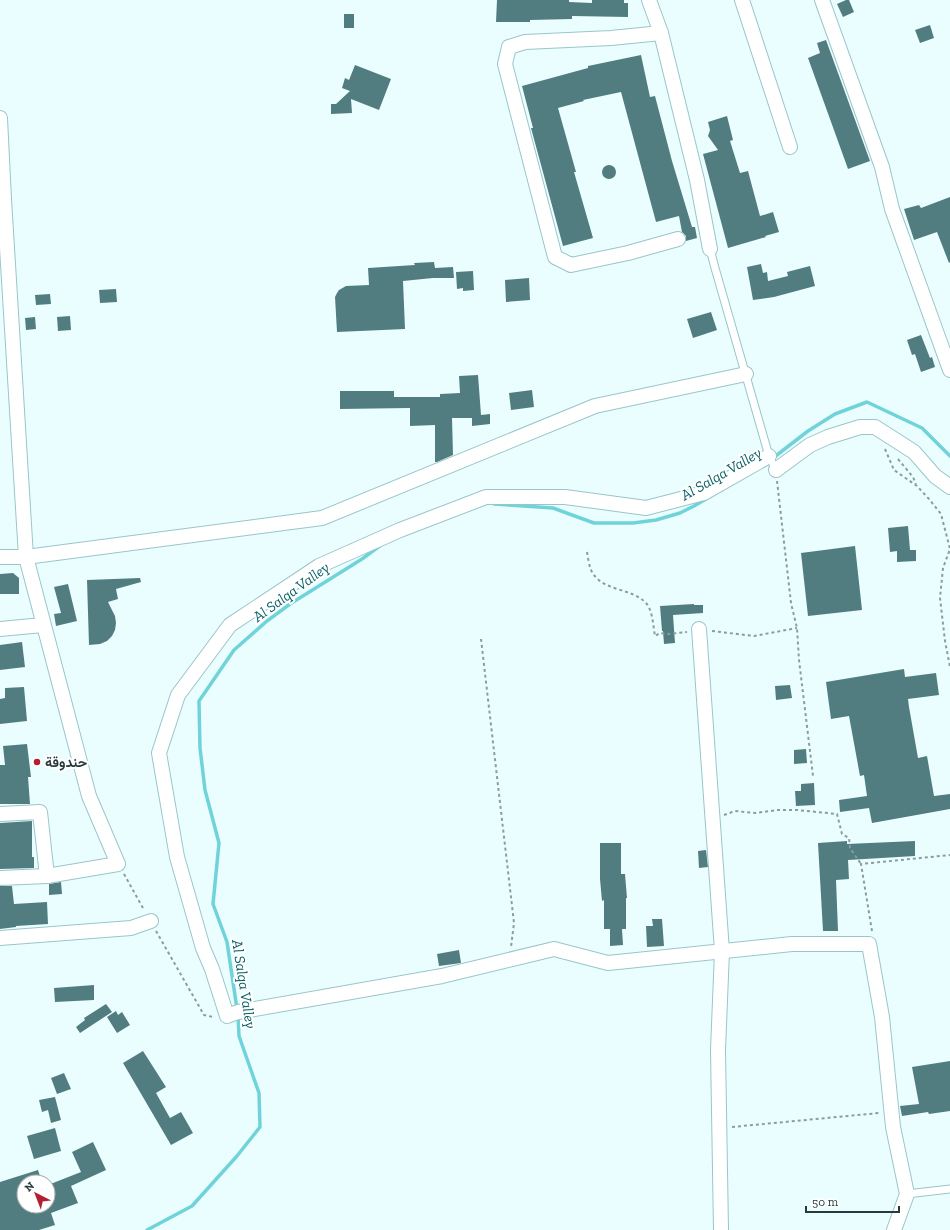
<svg xmlns="http://www.w3.org/2000/svg" width="950" height="1230" viewBox="0 0 950 1230" font-family="'Zilla Slab',Vazirmatn,serif">
	<style>
		.lines { fill: none; stroke-linecap: round; stroke-linejoin: round }
		.stream { stroke: #71d3da; stroke-width: 3.5 }
		.building { fill: #527d80 }
		.service-casing { stroke: #99c6c9; stroke-width: 9 }
		.minor-casing { stroke: #99c6c9; stroke-width: 16 }
		.path { stroke: #8a9d9e; stroke-width: 2; stroke-dasharray: 3 3; stroke-linecap: butt }
		.service { stroke: #fff; stroke-width: 7 }
		.minor { stroke: #fff; stroke-width: 14 }
		.poi-dot { fill: #b32032; stroke: #fff; stroke-width: 1.5 }
		.labels { text-anchor: middle; stroke-width: 4; stroke-linejoin: round; paint-order: stroke }
		.poi-label { font-size: 14px; font-weight: bold; fill: #283a3c; stroke: #fff; text-anchor: start }
		.water-label { font-size: 15px; font-style: italic; fill: #0b6267; stroke: #fff }
	</style>
	<rect width="100%" height="100%" fill="#ebfeff"/>
	<g class="lines">
		<g class="stream">
			<polyline points="773,458 808,431 835,414 867,402 922,428 950,456"/>
			<polyline points="494,504 553,508 594,523 633,523 656,520 680,513 694,506 706,499"/>
			<polyline points="237,1009 227,942 213,904 219,843 205,790 200,748 199,701 234,650 267,621 290,604 362,559 381,545"/>
			<polyline points="147,1230 192,1206 237,1156 260,1127 259,1093 239,1036 238,1015"/>
		</g>
	</g>
	<g class="building">
		<polygon points="497,0 569,0 569,2 592,3 592,0 624,0 624,3 628,3 628,17 572,16 572,19 530,20 530,22 496,22"/>
		<polygon points="846,0 849,0 854,12 843,17 837,4"/>
		<rect x="344" y="14" width="10" height="14"/>
		<polygon points="930,25 934,38 920,43 915,30"/>
		<polygon points="826,40 870,161 848,169 808,58 820,53 817,43"/>
		<polygon points="641,55 650,97 655,96 672,161 692,227 695,227 697,238 686,241 686,236 682,232 679,216 656,222 621,92 583,100 584,101 558,108 576,172 574,172 593,238 563,246 531,128 533,128 522,86 588,68 588,66"/>
		<polygon points="355,65 391,79 379,110 351,99 352,113 331,114 331,104 336,104 350,91 342,88 345,78 349,80"/>
		<polygon points="727,116 733,140 730,141 740,173 748,171 760,216 773,212 779,232 765,236 766,237 728,248 703,154 718,150 708,136 710,130 708,122"/>
		<circle cx="609" cy="172" r="7"/>
		<polygon points="950,197 950,262 949,263 937,232 914,240 904,209 919,205 921,208"/>
		<polygon points="434,262 435,268 453,267 454,278 433,278 403,281 405,329 337,332 335,297 337,293 339,290 346,286 369,285 368,268 415,265 414,263"/>
		<polygon points="761,264 763,273 767,272 768,281 788,276 787,272 810,266 815,286 774,297 753,300 747,267"/>
		<polygon points="473,271 474,290 463,291 463,288 457,289 456,272"/>
		<polygon points="529,278 530,300 506,302 505,280"/>
		<polygon points="116,289 117,302 100,303 99,290"/>
		<polygon points="50,294 51,304 36,305 35,295"/>
		<polygon points="711,312 717,330 693,338 687,319"/>
		<polygon points="70,316 71,330 58,331 57,317"/>
		<polygon points="35,317 36,329 26,330 25,318"/>
		<polygon points="921,335 930,358 932,357 935,367 921,372 915,354 912,355 907,340"/>
		<polygon points="478,375 481,415 490,414 490,424 472,426 472,418 452,418 453,455 437,462 435,462 435,425 410,426 410,408 340,409 340,391 394,391 394,397 440,397 440,394 460,393 459,376"/>
		<polygon points="532,390 534,407 511,410 509,393"/>
		<polygon points="908,526 910,550 916,550 916,561 897,562 897,551 890,552 888,528"/>
		<polygon points="855,546 862,610 808,616 801,553"/>
		<polygon points="13,573 19,578 19,594 0,594 0,574"/>
		<polygon points="140,578 141,582 116,589 118,599 108,602 115,616 116,623 115,630 112,636 107,641 100,644 89,645 87,580"/>
		<polygon points="68,584 77,621 56,626 54,614 61,613 54,587"/>
		<polygon points="694,604 694,605 703,605 703,613 673,615 675,643 664,644 663,631 662,631 660,606"/>
		<polygon points="22,642 25,667 0,670 0,645"/>
		<polygon points="904,669 905,677 936,673 939,695 908,699 909,707 918,758 927,756 934,796 950,794 950,809 872,823 869,808 840,812 839,800 867,796 864,775 860,776 849,716 831,719 826,682"/>
		<polygon points="790,685 792,698 776,700 775,686"/>
		<polygon points="24,687 27,721 0,724 0,699 5,698 5,688"/>
		<polygon points="27,744 31,777 28,777 30,804 0,804 0,765 5,765 3,746"/>
		<polygon points="806,749 807,763 794,764 794,750"/>
		<polygon points="814,783 815,805 796,806 795,791 801,791 801,784"/>
		<polygon points="32,821 32,857 34,857 34,868 0,869 0,823"/>
		<polygon points="847,841 847,844 915,841 915,856 848,860 849,879 836,880 838,931 823,931 818,843"/>
		<polygon points="600,843 621,843 621,874 625,874 627,898 626,898 626,929 622,929 623,945 610,946 610,929 604,929 604,900 602,901 600,879"/>
		<polygon points="706,850 708,867 699,868 698,851"/>
		<polygon points="61,882 62,894 49,895 49,884"/>
		<polygon points="0,886 12,886 14,904 47,902 48,924 16,926 16,927 0,929"/>
		<polygon points="652,919 662,919 664,946 647,947 646,926 653,926"/>
		<polygon points="459,950 461,963 439,966 437,954"/>
		<polygon points="94,985 94,1000 55,1002 54,988"/>
		<polygon points="106,1004 112,1012 80,1033 76,1027 85,1020 84,1018"/>
		<polygon points="116,1011 118,1015 122,1012 130,1025 117,1033 107,1017"/>
		<polygon points="143,1051 166,1087 156,1093 170,1118 181,1112 193,1133 171,1145 123,1063"/>
		<polygon points="950,1061 950,1111 929,1114 928,1112 902,1116 900,1106 919,1104 912,1067"/>
		<polygon points="64,1073 71,1089 57,1094 51,1078"/>
		<polygon points="55,1097 61,1120 51,1123 48,1110 42,1112 39,1100"/>
		<polygon points="55,1128 61,1151 34,1159 27,1136"/>
		<polygon points="93,1142 106,1170 71,1186 78,1203 51,1213 55,1225 39,1230 0,1230 0,1182 38,1170 42,1182 24,1182 24,1206 48,1206 48,1185 81,1172 72,1152"/>
	</g>
	<g class="lines">
		<g class="service-casing">
			<g id="service">
				<polyline points="710,249 715,268 769,456 776,470"/>
				<polyline points="907,1194 950,1189"/>
			</g>
		</g>
		<g class="minor-casing">
			<g id="minor">
				<polyline points="649,0 661,33 697,180 710,249"/>
				<polyline points="742,0 790,147"/>
				<polyline points="822,0 882,167 892,209 950,370"/>
				<polyline points="661,33 611,38 525,42 509,47 505,64 555,257 571,265 628,253 678,239"/>
				<polyline points="0,118 4,199 26,557 89,796 118,864 47,876 0,878"/>
				<polyline points="769,456 704,493 646,508 565,497 486,497 400,530 319,566 230,625 178,695 159,753 177,857 203,948 212,969 227,1016 238,1012 442,976 554,949 608,963 792,944 869,944 882,1017 893,1127 907,1194 894,1230"/>
				<polyline points="776,470 810,445 828,437 860,427 875,427 914,452 935,476 950,487"/>
				<polyline points="0,557 26,557 322,518 595,406 746,374"/>
				<polyline points="0,629 43,625"/>
				<polyline points="699,629 722,951 718,1050 721,1230"/>
				<polyline points="0,814 40,812 47,876"/>
				<polyline points="0,938 131,928 151,921"/>
			</g>
		</g>
		<g class="path">
			<polyline points="885,449 894,470 917,486 929,499 941,514 950,549 943,568 940,598 945,641 950,667"/>
			<polyline points="898,459 913,477 916,484"/>
			<polyline points="777,481 791,603 797,628 799,660 813,776"/>
			<path d="M587 552C588 558 589 565 591 570 601 592 631 587 646 603 653 611 653 626 655 636L660 633 668 634 687 632"/>
			<polyline points="712,631 754,636 797,628"/>
			<polyline points="481,639 514,923 511,947"/>
			<polyline points="724,815 735,811 755,813 778,810 797,810 837,814 842,834 849,838 850,848 861,864"/>
			<polyline points="124,874 144,910"/>
			<polyline points="156,931 204,1015 213,1017"/>
			<polyline points="872,931 861,864 950,855"/>
			<polyline points="732,1127 879,1113"/>
		</g>
		<use href="#service" class="service"/>
		<use href="#minor" class="minor"/>
	</g>
	<circle class="poi-dot" cx="37" cy="762" r="4"/>
	<g class="labels">
		<g class="poi-label">
			<text x="45" y="767">حندوقة</text>
		</g>
		<g class="water-label">
			<text transform="translate(721 474) rotate(-30)" y="5">Al Salqa Valley</text>
			<text transform="translate(291 592) rotate(-36)" y="5">Al Salqa Valley</text>
			<text transform="translate(244 984) rotate(81)" y="5">Al Salqa Valley</text>
		</g>
	</g>
	<g transform="translate(36 1194) rotate(318)"><circle r="19" fill="#ffffff" stroke="#a9b0b1"/>
	<path d="M0-3L7 15L0 10L-7 15Z" fill="#b32032"/>
	<text y="-6" font-size="11" font-weight="bold" text-anchor="middle" fill="#283a3c">N</text>
	</g>
	<path d="M806 1206v6h93v-6" fill="none" stroke="#283a3c" stroke-width="2"/>
	<text x="812" y="1206" font-size="12" fill="#283a3c" stroke="#ffffff" stroke-width="3" paint-order="stroke">50 m</text>
</svg>
